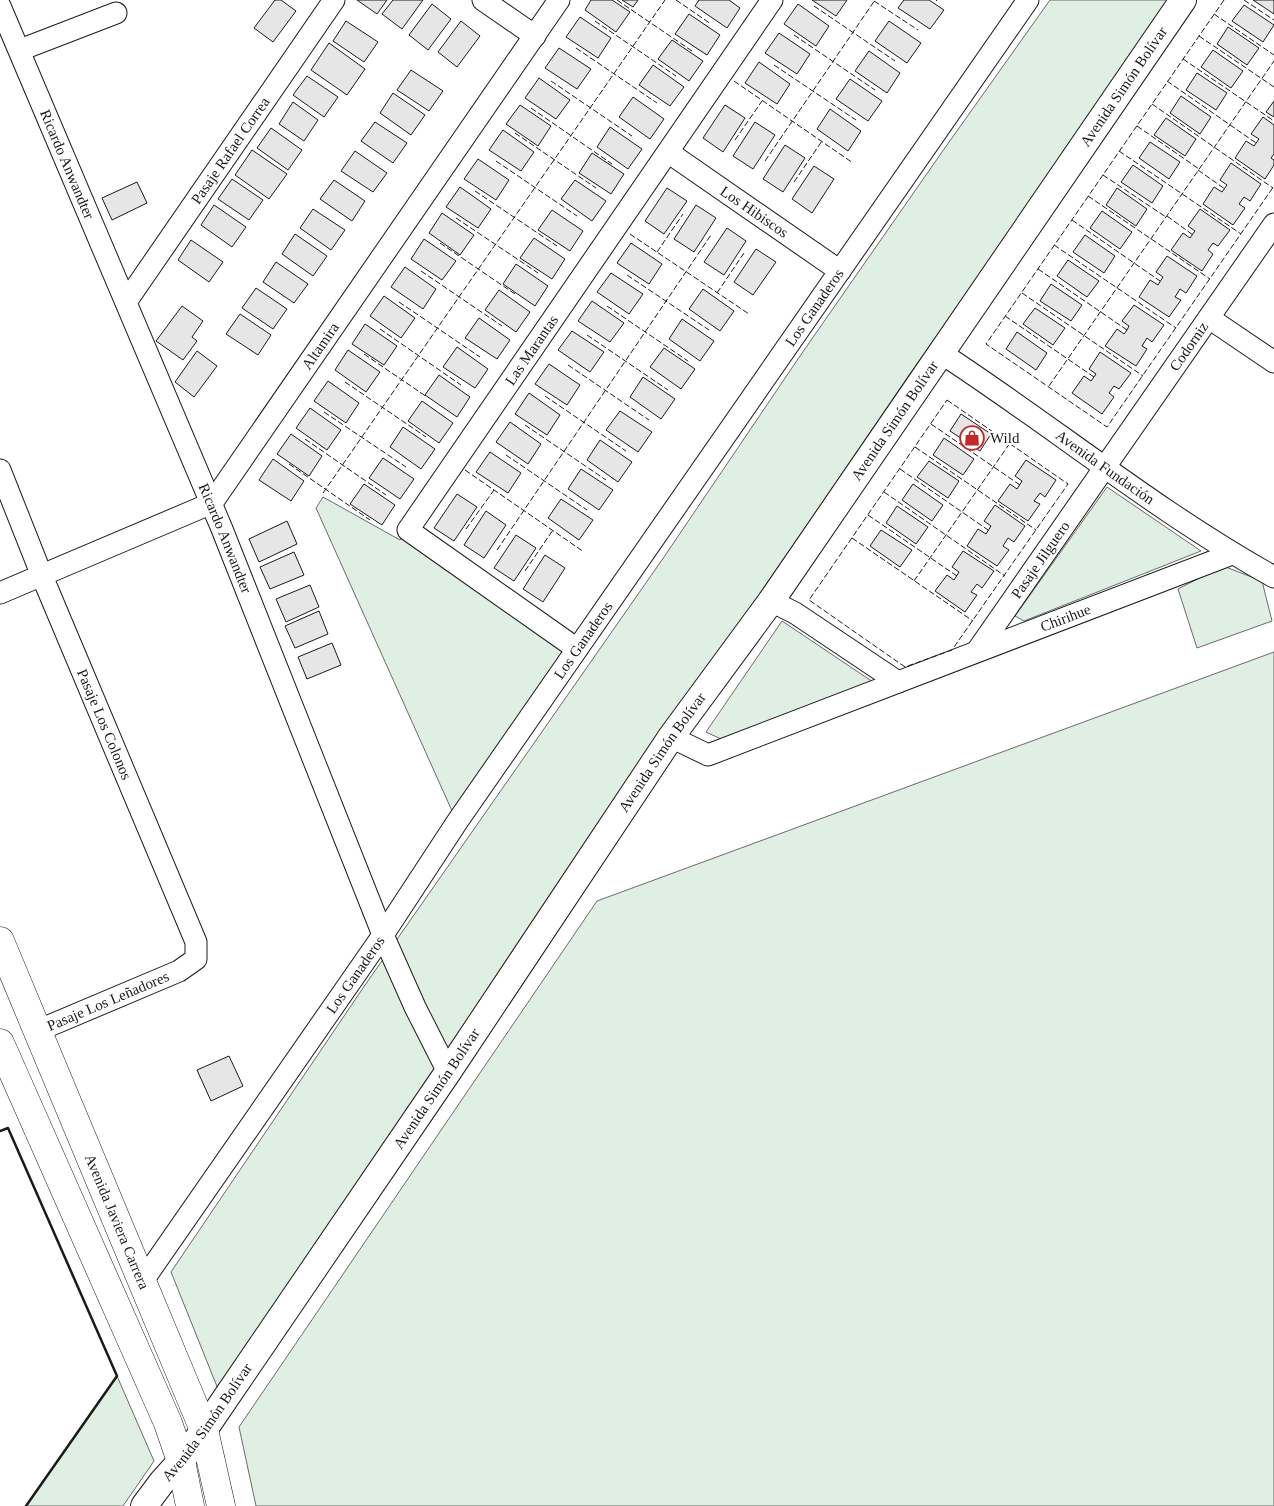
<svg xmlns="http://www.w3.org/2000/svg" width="1274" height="1506" viewBox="0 0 1274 1506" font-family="Georgia,serif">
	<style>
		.green { fill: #e0efe3; stroke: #6a6a6a }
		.building { fill: #e6e6e6; stroke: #1a1a1a }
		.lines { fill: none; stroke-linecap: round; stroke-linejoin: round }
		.minor-casing { stroke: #1a1a1a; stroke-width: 23 }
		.tertiary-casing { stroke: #1a1a1a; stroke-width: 28 }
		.primary-casing { stroke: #1a1a1a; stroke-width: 29 }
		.minor { stroke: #fff; stroke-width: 21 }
		.tertiary { stroke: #fff; stroke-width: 26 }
		.primary { stroke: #fff; stroke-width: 28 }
		.fence { stroke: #1a1a1a; stroke-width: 1; stroke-dasharray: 6 2.5; stroke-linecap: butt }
		.wall { stroke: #1a1a1a; stroke-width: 2.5 }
		.labels { text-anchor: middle; stroke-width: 4; stroke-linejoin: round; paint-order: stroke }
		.street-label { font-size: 15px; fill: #1a1a1a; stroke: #fff }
		.poi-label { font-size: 15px; fill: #1a1a1a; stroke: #fff; text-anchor: start }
	</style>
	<rect width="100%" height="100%" fill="#fff"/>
	<g class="green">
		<polygon points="1050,0 1171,0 909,375 218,1389 171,1272 363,988 664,557 800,356 942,152"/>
		<polygon points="1107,487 1201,551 1024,621 1015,616"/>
		<polygon points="323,497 400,540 408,530 577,649 457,822 316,508"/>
		<polygon points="1223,566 1262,581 1272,621 1197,648 1178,589"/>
		<polygon points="782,621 873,682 721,739 706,732"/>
		<polygon points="1274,652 1274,1506 256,1506 239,1427 597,901"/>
		<polygon points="117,1376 154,1461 123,1506 26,1506"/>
	</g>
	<g class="building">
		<polygon points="275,0 281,0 296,11 273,42 254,28"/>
		<polygon points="357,0 387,0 377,14"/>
		<polygon points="393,0 423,0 402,29 382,14"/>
		<polygon points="591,0 612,0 630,12 616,32 585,10"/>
		<polygon points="622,0 638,0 633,7"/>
		<polygon points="699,0 729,0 740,8 727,28 695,6"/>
		<polygon points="812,0 847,0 836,16"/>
		<polygon points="904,0 929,0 944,10 930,29 898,8"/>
		<polygon points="1253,0 1274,0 1274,14"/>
		<polygon points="432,4 451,19 428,50 409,35"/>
		<polygon points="798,4 829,26 816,46 784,24"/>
		<polygon points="1244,5 1274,25 1263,42 1232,21"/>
		<polygon points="689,14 720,35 707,55 675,34"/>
		<polygon points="580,17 611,38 598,58 566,37"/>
		<polygon points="346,21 378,42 364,62 333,41"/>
		<polygon points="461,21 480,36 457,67 438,52"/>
		<polygon points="889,21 921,43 907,63 875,41"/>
		<polygon points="1228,27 1259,48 1247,65 1217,44"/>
		<polygon points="779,33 810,54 797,74 765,53"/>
		<polygon points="672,40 703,61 689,81 658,59"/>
		<polygon points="329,43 365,69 347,95 311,70"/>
		<polygon points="559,48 591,69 577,89 545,68"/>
		<polygon points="1213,50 1243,71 1231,88 1201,67"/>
		<polygon points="869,51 900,73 887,93 855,71"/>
		<polygon points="759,62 790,84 777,104 745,83"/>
		<polygon points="653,65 684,87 670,106 639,85"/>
		<polygon points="411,70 443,91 429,111 397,90"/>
		<polygon points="1197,73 1227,93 1216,110 1186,90"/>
		<polygon points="307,76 338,97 324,117 293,95"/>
		<polygon points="539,78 570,100 556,119 525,98"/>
		<polygon points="850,79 882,101 868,121 836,99"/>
		<polygon points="393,93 425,115 411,135 380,113"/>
		<polygon points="1181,96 1211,117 1200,134 1170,113"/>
		<polygon points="633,97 664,119 650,139 619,117"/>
		<polygon points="1274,101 1274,117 1266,112"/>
		<polygon points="293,102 318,120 304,141 279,124"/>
		<polygon points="520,105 551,126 538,146 506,124"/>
		<polygon points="725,105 745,118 723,152 703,138"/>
		<polygon points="830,109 861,131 848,151 817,129"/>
		<polygon points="1263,117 1274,125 1274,154 1271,158 1274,160 1274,165 1265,179 1235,158 1246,141 1254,146 1259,139 1251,134"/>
		<polygon points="1166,118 1196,139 1185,156 1154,135"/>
		<polygon points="375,122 407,143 393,163 361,141"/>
		<polygon points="755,122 775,135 753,169 733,156"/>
		<polygon points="610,127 642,149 628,169 597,147"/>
		<polygon points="271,128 302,150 288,170 257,148"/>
		<polygon points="503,130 534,152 521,171 489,150"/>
		<polygon points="1150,142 1180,162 1169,179 1139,158"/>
		<polygon points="785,145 805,158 783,192 763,179"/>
		<polygon points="252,150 287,174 269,199 235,175"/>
		<polygon points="355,151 387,173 373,192 341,171"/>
		<polygon points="592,153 624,174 611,194 579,173"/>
		<polygon points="478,159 509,180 496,200 464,179"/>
		<polygon points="1231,163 1261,184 1250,201 1244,197 1239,204 1245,208 1233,225 1203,204 1214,187 1222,192 1227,185 1220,180"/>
		<polygon points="1133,165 1163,186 1152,203 1121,182"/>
		<polygon points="814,166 834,179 812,213 792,199"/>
		<polygon points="232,179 263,200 249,220 218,199"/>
		<polygon points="334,180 365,201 352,221 320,199"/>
		<polygon points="575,180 606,201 592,221 561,199"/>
		<polygon points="137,182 147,203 112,220 102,198"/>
		<polygon points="460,187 491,209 478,228 446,207"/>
		<polygon points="667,188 687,201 664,234 645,221"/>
		<polygon points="1117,188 1147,209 1136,226 1106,205"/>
		<polygon points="214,205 246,227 232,247 201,225"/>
		<polygon points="696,205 716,218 694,252 674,239"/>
		<polygon points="313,209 345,230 331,250 300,228"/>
		<polygon points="1200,209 1230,230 1218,246 1213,243 1208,250 1213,254 1202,271 1171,250 1183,233 1190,238 1195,231 1188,226"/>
		<polygon points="552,210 583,231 570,251 538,230"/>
		<polygon points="1102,211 1132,232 1120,249 1090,228"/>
		<polygon points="442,213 474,235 460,255 429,233"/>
		<polygon points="727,228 746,241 724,275 704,262"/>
		<polygon points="295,234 327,256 313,276 282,254"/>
		<polygon points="1085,235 1115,256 1104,273 1073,252"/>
		<polygon points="534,238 565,259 552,279 520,258"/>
		<polygon points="424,239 456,261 442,280 411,259"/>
		<polygon points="191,240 223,262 209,282 178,260"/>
		<polygon points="631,243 662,264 649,284 617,263"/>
		<polygon points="756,249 776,262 753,295 734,282"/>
		<polygon points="1167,256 1197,276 1186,293 1180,289 1175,297 1181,300 1169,317 1139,297 1150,280 1158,285 1163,277 1156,272"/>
		<polygon points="1068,260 1099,281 1087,297 1057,276"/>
		<polygon points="276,262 308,284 294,303 263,282"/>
		<polygon points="516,264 548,286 535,306 503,284"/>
		<polygon points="405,267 436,289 423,309 391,287"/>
		<polygon points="611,273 643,294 629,314 597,292"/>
		<polygon points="1051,284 1082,305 1071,321 1040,301"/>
		<polygon points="256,288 287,309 273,329 242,308"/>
		<polygon points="703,289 734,311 720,331 689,309"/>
		<polygon points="499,290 530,312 516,332 485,310"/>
		<polygon points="384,296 415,318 401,338 370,316"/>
		<polygon points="592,301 624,323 610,342 578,321"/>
		<polygon points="1134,305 1164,325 1152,342 1147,338 1142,346 1147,349 1136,366 1105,346 1117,329 1124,334 1127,330 1129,326 1122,321"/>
		<polygon points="182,306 203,321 192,337 197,341 183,360 156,341"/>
		<polygon points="1035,308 1065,328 1053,345 1023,324"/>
		<polygon points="240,314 271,335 258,355 226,334"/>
		<polygon points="479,318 510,340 497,359 465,338"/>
		<polygon points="682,319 714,341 700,361 669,339"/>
		<polygon points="365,324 397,346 384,365 352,344"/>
		<polygon points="572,331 604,352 590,372 558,350"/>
		<polygon points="1017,332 1047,353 1036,370 1006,349"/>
		<polygon points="457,347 488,369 475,388 443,367"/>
		<polygon points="664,348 695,369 681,389 650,367"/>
		<polygon points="348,350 380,372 366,392 335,370"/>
		<polygon points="197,351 217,366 194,397 175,382"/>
		<polygon points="1100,352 1131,373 1119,389 1114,386 1109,393 1114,397 1102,414 1072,393 1084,376 1091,381 1096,374 1089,369"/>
		<polygon points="549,364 580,385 567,405 535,384"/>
		<polygon points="439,375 470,397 457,417 425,395"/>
		<polygon points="643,377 675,399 661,419 630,397"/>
		<polygon points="328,381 359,403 346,423 314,401"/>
		<polygon points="529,393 560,415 547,435 515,414"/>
		<polygon points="422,401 453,423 439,443 408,421"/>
		<polygon points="310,408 341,430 327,450 296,428"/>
		<polygon points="620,411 652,432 638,452 606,430"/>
		<polygon points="961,414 991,434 980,451 950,431"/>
		<polygon points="510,422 541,444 528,464 496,442"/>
		<polygon points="403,427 435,449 421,469 390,447"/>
		<polygon points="291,434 322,456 309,476 277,454"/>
		<polygon points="944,438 974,459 963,475 933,455"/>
		<polygon points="600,440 632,462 618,482 587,460"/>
		<polygon points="490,452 521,473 508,493 476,472"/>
		<polygon points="383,458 414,479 400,499 369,478"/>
		<polygon points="273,459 304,481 291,501 259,480"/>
		<polygon points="1026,460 1056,480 1045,497 1040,493 1034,501 1040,504 1028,521 998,501 1010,484 1017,489 1022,481 1015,476"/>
		<polygon points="929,461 959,481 948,498 917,477"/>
		<polygon points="581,469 613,490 599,510 568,489"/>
		<polygon points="364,484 395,505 382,525 350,504"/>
		<polygon points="913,484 943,505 932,521 902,500"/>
		<polygon points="457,494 477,507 454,541 434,528"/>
		<polygon points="561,499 593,520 579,540 548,518"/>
		<polygon points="995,505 1025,526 1014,542 1008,538 1003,546 1009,550 997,566 967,546 978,529 986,534 991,526 984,521"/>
		<polygon points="897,506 928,527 916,544 886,523"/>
		<polygon points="486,511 506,525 484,558 464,545"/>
		<polygon points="287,521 297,544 259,562 249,539"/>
		<polygon points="881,530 912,550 900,567 870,546"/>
		<polygon points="516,535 536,548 514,581 494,568"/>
		<polygon points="963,551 994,571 982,588 977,584 971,592 977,595 965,612 935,591 947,575 954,580 959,572 952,567"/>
		<polygon points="294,552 304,575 270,589 260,567"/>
		<polygon points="545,555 565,568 543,602 523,589"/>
		<polygon points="310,585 319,607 286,622 276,599"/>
		<polygon points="319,611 328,634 295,648 285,626"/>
		<polygon points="332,643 341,665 307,679 298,657"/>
		<polygon points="229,1056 243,1086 211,1101 197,1070"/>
	</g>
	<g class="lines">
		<g class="minor-casing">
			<g id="minor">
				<polyline points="483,0 535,36"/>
				<path id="s1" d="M0 6 222 529 383 935 415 1007 448 1072"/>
				<polyline points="20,50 116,13"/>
				<path id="s2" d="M668 152 840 271"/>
				<path id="s3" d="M126 302 334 0"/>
				<polyline points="1209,318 1274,362"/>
				<path id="s4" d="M941 353C1053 426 1157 512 1274 577"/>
				<path id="s5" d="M0 470 42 576 196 942V959L179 971 37 1031"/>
				<path id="s6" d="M0 593 212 503 559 0"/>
				<polyline points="771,601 795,613 898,682"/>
				<path id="s7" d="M577 649 408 530 772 0"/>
				<path id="s8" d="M977 651 1274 224"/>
				<path id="s9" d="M671 737 708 755 1232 554"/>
				<path id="s10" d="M142 1282 383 935 457 822 1028 0"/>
			</g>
		</g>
		<g class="tertiary-casing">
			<g id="tertiary">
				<path id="s11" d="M144 1506 162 1482 181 1461 204 1430 448 1072 671 737 771 601 1183 0"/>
			</g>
		</g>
		<g class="primary-casing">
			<g id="primary">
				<path id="s12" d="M0 941 204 1430 221 1506"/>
				<polyline points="0,1043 168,1423 181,1461 190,1506"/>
			</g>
		</g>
		<use href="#minor" class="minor"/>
		<use href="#tertiary" class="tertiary"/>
		<use href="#primary" class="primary"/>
		<g class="fence">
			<polyline points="617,0 692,51"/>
			<polyline points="676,0 711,24"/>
			<polyline points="936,0 937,1"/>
			<polyline points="1224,0 986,344 1107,427 1274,186"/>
			<polyline points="1244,0 1274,20"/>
			<polyline points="874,1 918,30"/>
			<polyline points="814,6 895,61"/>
			<polyline points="1214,14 1274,55"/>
			<polyline points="595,21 676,76"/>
			<polyline points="794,35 875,90"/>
			<polyline points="1199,36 1274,87"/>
			<polyline points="576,48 657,103"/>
			<polyline points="1183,59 1274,121"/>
			<polyline points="774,65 856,120"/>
			<polyline points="551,81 632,136"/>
			<polyline points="734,81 853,163"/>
			<polyline points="1167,81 1256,143"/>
			<polyline points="1152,104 1273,188"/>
			<polyline points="531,108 612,164"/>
			<polyline points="1137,126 1199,169"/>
			<polyline points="515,133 596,188"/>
			<polyline points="735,140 762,101"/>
			<polyline points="1119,151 1241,234"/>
			<polyline points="496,161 577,216"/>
			<polyline points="765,161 875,0"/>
			<polyline points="1198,170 1225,189"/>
			<polyline points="1103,175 1166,217"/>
			<polyline points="794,182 822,141"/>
			<polyline points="475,191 557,246"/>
			<polyline points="1088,196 1210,279"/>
			<polyline points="1167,216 1193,235"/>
			<polyline points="456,218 538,273"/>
			<polyline points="1072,220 1160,281"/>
			<polyline points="630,234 749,314"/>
			<polyline points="440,243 515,294"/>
			<polyline points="1054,245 1176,328"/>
			<polyline points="657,252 683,214"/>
			<polyline points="1038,269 1127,330"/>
			<polyline points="421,271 502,326"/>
			<polyline points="627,275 709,330"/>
			<polyline points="717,293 744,253"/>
			<polyline points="1022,293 1143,376"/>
			<polyline points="399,302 480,357"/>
			<polyline points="607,306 688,361"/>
			<polyline points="1005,316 1094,377"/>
			<polyline points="380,329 461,385"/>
			<polyline points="587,335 668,390"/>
			<polyline points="364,354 427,397"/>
			<polyline points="568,365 649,420"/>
			<polyline points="345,382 426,437"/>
			<polyline points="1049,386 1274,61"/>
			<polyline points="545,396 626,451"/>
			<polygon points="947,400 1068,484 952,650 905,667 809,600"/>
			<polyline points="324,412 406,467"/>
			<polyline points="931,424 1020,485"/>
			<polyline points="525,425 606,480"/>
			<polyline points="305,439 386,495"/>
			<polyline points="915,447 1036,530"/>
			<polyline points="506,455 587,510"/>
			<polyline points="289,464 370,520"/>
			<polyline points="900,469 988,530"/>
			<polyline points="465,470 584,552"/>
			<polyline points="884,492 1005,576"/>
			<polyline points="323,493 665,0"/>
			<polyline points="868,515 957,576"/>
			<polyline points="466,529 494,490"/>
			<polyline points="852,538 973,621"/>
			<polyline points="497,550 711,235"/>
			<polyline points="525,571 553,530"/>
			<polyline points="914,581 1010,443"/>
		</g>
		<polyline class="wall" points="0,1131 8,1128 117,1376 26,1506"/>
	</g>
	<defs>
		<g id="shop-ring" transform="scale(1.25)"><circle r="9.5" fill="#fff" stroke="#c62828" stroke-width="1.5"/><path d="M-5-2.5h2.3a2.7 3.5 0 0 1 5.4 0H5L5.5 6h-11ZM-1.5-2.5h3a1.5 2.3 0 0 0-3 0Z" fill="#c62828"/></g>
	</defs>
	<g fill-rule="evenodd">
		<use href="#shop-ring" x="972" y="438"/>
	</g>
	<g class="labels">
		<g class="street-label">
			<text dy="5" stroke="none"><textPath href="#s11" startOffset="1725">Avenida Simón Bolívar</textPath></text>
			<text dy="5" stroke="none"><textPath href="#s3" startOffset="184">Pasaje Rafael Correa</textPath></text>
			<text dy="5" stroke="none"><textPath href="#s1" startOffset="172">Ricardo Anwandter</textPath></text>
			<text dy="5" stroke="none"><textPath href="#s2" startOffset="105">Los Hibiscos</textPath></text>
			<text dy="5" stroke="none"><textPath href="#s10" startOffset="1184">Los Ganaderos</textPath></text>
			<text dy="5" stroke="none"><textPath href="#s6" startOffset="421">Altamira</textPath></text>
			<text dy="5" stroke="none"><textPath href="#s8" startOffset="371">Codorniz</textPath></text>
			<text dy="5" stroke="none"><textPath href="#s7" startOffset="425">Las Marantas</textPath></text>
			<text dy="5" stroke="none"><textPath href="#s11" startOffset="1320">Avenida Simón Bolívar</textPath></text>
			<text dy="5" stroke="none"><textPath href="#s4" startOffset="200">Avenida Fundación</textPath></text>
			<text dy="5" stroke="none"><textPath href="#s1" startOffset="578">Ricardo Anwandter</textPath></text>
			<text dy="5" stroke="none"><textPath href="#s8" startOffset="111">Pasaje Jilguero</textPath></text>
			<text dy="5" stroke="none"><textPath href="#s9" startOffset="424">Chirihue</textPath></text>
			<text dy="5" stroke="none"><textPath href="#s10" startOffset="779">Los Ganaderos</textPath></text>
			<text dy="5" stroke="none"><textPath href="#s5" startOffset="275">Pasaje Los Colonos</textPath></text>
			<text dy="5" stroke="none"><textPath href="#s11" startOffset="915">Avenida Simón Bolívar</textPath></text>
			<text dy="5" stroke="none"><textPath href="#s10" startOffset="374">Los Ganaderos</textPath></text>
			<text transform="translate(108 1001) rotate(-23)" y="5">Pasaje Los Leñadores</text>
			<text dy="5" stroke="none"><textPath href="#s11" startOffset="510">Avenida Simón Bolívar</textPath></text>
			<text dy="5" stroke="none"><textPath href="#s12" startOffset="304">Avenida Javiera Carrera</textPath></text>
			<text dy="5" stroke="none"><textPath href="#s11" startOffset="105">Avenida Simón Bolívar</textPath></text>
		</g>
		<g class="poi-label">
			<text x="990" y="443">Wild</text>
		</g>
	</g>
</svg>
